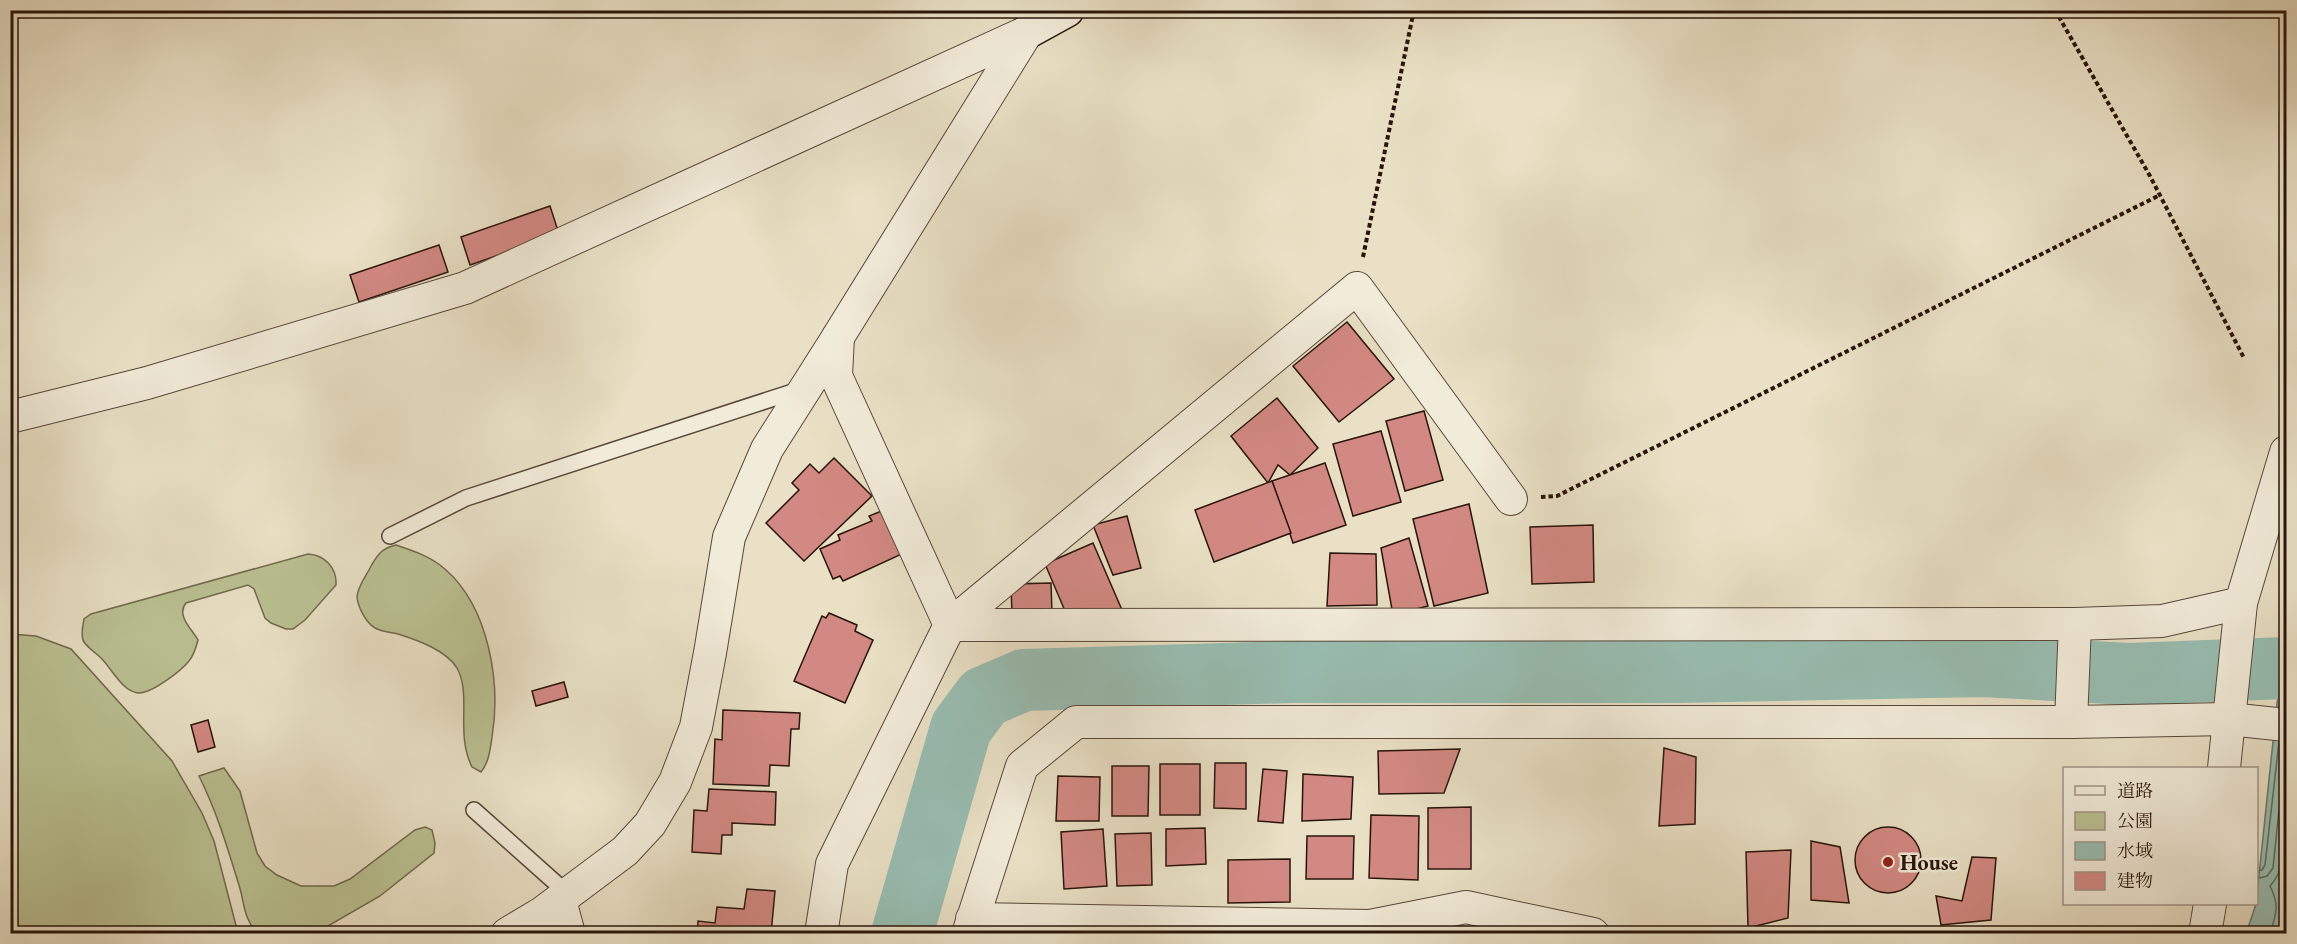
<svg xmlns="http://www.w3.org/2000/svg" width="2297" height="944" viewBox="0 0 2297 944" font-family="'EB Garamond','Noto Serif JP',serif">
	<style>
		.green { fill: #bac192; stroke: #726a4e; stroke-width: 1.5 }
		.water { fill: #98bdb1; stroke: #6c796f; stroke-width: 1.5 }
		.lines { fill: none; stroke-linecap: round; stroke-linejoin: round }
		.shore { stroke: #60685e; stroke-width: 1.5 }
		.river { stroke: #98bdb1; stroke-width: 62 }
		.building { fill: #d38983; stroke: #29140b; stroke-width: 1.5 }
		.lane-casing { stroke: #59473a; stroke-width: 18 }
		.street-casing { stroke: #59473a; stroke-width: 34 }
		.secondary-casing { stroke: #29140b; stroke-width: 36 }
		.path { stroke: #29140b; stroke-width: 4; stroke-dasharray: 4.5 3; stroke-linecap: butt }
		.lane { stroke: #f1ebd9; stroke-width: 15 }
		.street { stroke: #f1ebd9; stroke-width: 32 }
		.secondary { stroke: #f1ebd9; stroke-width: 33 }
		.poi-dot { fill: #8f2418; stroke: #f1ebd9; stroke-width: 2 }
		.labels { text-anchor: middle; stroke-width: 5; stroke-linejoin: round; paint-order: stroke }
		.poi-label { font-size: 22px; font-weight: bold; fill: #29140b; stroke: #f1ebd9; text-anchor: start }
	</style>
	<rect width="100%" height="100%" fill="#e9e0c5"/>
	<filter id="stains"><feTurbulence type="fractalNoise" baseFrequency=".00333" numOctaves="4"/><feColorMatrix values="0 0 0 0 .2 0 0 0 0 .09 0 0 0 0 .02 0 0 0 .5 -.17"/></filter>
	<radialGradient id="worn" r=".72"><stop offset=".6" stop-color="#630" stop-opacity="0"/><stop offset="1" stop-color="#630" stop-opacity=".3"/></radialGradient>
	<g class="green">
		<path d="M396 545C414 551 432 557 446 570 489 608 501 683 492 737 490 750 489 762 481 772L472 767C455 733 472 695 457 668 446 650 417 640 398 634 390 632 382 632 375 628 366 623 358 607 357 597 357 588 366 576 370 568 377 555 382 548 396 545Z"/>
		<path d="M308 554C325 555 337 568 336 585L305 620 293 629H286L271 623 265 618 254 589 248 585 186 603C176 615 191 628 198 640 196 648 194 655 189 661 181 671 151 694 138 693 122 691 112 669 101 658 96 653 88 648 84 642 80 636 83 626 84 619L91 614Z"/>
		<polygon points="10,634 36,636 71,649 172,761 202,813 214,841 238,933 11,933"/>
		<path d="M224 768 240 791 257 853 265 866 277 875 301 886H334L350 879 415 830 425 827 432 830 435 843 434 853 380 896 316 933H257C242 916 245 902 238 882 227 846 216 810 199 776Z"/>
	</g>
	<polygon class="water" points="2286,650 2286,933 2246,934 2256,904 2277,703"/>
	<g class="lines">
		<g class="shore">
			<polyline points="2256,871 2262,870 2265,865 2279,742"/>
			<polyline points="2256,879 2267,876 2273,868 2286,742"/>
			<path d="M2270 934C2276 913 2280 906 2270 886 2286 869 2284 846 2286 823"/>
		</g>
		<polyline class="river" points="902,934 961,728 984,697 1024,680 1292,672 1679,672 1983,666 2129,674 2286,668"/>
	</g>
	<g class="building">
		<polygon points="550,206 559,234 470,265 461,237"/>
		<polygon points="439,245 448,272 359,302 350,275"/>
		<polygon points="1347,322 1394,379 1339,422 1293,366"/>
		<polygon points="1277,398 1318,448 1290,475 1278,465 1268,483 1231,436"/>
		<polygon points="1424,411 1443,480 1405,491 1386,421"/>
		<polygon points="1381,431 1401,502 1353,516 1333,444"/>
		<polygon points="834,458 872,496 804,561 766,523 799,490 792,483 810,464 819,473"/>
		<polygon points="1325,463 1346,525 1293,543 1272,481"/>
		<polygon points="1272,481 1291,533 1214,562 1195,510"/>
		<polygon points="1469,504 1488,593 1434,606 1413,519"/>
		<polygon points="884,510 904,553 843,581 840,576 833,579 820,549 840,540 838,535 872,521 869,516"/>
		<polygon points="1127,516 1141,568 1113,575 1093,525"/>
		<polygon points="1593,525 1594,582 1532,584 1530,527"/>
		<polygon points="1409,538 1428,606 1393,615 1381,548"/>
		<polygon points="1093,543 1122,610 1068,618 1045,564"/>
		<polygon points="1330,553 1376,554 1377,605 1327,606"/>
		<polygon points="1051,583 1052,614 1012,615 1011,584"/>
		<polygon points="829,613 857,625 855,631 873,640 845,703 794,681 822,616 826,618"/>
		<polygon points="564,682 568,697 536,706 532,691"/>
		<polygon points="723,710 800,713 799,729 791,729 789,766 770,765 769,786 713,784 715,739 722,740"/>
		<polygon points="208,720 215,747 198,752 191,725"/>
		<polygon points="1664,748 1696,757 1695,824 1659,826"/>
		<polygon points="1460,749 1444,793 1379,794 1378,751"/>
		<polygon points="1215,763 1246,763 1246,809 1214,808"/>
		<rect x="1160" y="764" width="40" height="51"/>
		<polygon points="1112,766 1149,766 1148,816 1112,816"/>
		<polygon points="1263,769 1287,771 1283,823 1258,821"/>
		<polygon points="1303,774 1353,777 1351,819 1302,821"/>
		<polygon points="1058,776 1100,777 1099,821 1056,821"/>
		<polygon points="709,789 776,792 775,825 732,823 732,835 722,835 721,854 692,852 694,810 707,811"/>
		<polygon points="1471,807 1471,869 1428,869 1428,808"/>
		<polygon points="1371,815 1419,816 1418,880 1369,878"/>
		<circle cx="1888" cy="860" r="33"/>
		<polygon points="1205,828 1206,864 1166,866 1166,829"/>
		<polygon points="1103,829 1107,886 1064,889 1061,832"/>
		<polygon points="1151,833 1152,885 1117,886 1115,834"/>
		<polygon points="1307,836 1354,836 1353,879 1306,879"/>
		<polygon points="1811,841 1840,847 1849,903 1811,900"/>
		<polygon points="1791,850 1788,918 1748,928 1746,852"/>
		<polygon points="1972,857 1996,858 1991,920 1941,925 1936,896 1962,901"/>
		<polygon points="1290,859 1290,902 1228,903 1228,860"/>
		<polygon points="747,889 775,891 771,934 697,934 698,921 715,923 717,907 744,909"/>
	</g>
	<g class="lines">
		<g class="lane-casing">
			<g id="lane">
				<polyline points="390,536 466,498 802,389"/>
				<polyline points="474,810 558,885 560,900"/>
			</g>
		</g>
		<g class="street-casing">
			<g id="street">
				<polyline points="10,417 147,383 465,288 1027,32"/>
				<polyline points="950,625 2075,624 2162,621 2241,603"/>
				<polyline points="950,625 836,376 838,337 1027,32"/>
				<polyline points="2071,722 2075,624"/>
				<polyline points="2224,768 2241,603 2286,452"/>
				<polyline points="560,900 569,934"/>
				<polyline points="972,919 1370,926 1466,907 1593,934"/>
				<polyline points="507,934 542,913 625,851 650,824 675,782 696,727 710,653 729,537 767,449 838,337"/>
				<polyline points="821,934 832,864 950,625 1357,288 1511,499"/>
				<polyline points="968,934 1022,766 1076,722 2071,722 2229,719 2286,725"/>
				<polyline points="2205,934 2210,904"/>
			</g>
		</g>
		<g class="secondary-casing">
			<polyline id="secondary" points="1027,32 1067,10"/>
		</g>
		<g class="path">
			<polyline points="2055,10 2150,176 2244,358"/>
			<polyline points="1363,257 1414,10"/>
			<polyline points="1541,497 1557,496 2160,195"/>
		</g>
		<use href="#lane" class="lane"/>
		<use href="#street" class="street"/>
		<use href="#secondary" class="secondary"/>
	</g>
	<circle class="poi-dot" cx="1888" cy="862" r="6"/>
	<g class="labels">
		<g class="poi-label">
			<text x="1900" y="870">House</text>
		</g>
	</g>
	<rect width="2297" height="944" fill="none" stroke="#e9e0c5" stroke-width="36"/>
	<rect x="12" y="12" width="2273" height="920" fill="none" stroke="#29140b" stroke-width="3"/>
	<rect x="18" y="18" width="2261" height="908" fill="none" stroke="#29140b" stroke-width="1.5"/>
	<rect x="2063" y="767" width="195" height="138" fill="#f1ebd9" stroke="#a19587" stroke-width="1.5"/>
	<rect x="2075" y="786" width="30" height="9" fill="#f1ebd9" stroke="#a19587" stroke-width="1.5"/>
	<text x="2117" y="797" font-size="18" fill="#29140b">道路</text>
	<rect x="2075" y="812" width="30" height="18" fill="#bac192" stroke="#a19587" stroke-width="1.5"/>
	<text x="2117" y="827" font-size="18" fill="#29140b">公園</text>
	<rect x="2075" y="842" width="30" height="18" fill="#98bdb1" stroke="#a19587" stroke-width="1.5"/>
	<text x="2117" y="857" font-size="18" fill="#29140b">水域</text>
	<rect x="2075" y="872" width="30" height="18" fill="#d38983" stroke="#a19587" stroke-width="1.5"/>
	<text x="2117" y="887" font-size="18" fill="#29140b">建物</text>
	<rect width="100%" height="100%" filter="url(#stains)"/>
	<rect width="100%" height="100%" fill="url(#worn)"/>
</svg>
